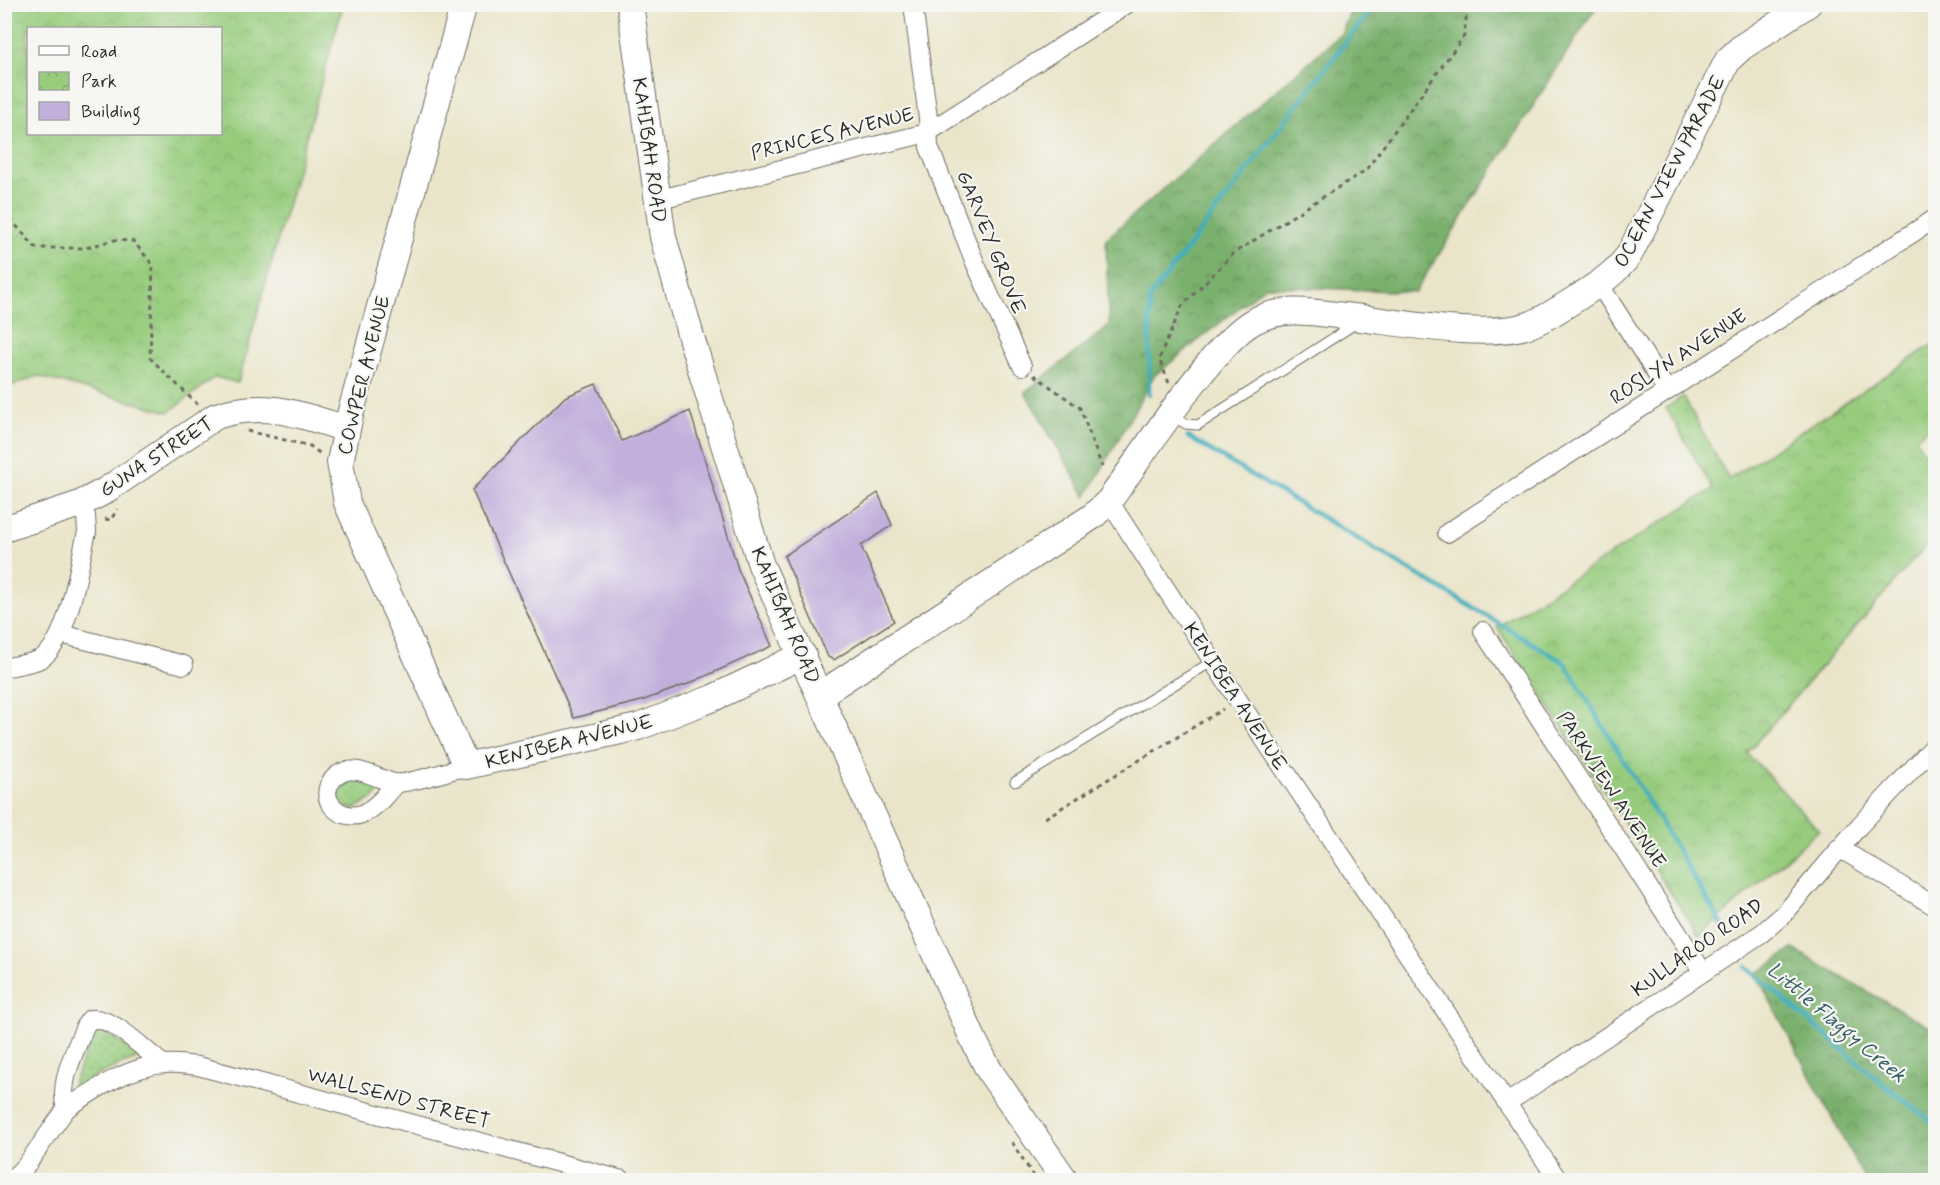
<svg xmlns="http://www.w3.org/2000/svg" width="1940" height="1185" viewBox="0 0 1940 1185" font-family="Mynerve,sans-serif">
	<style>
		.grass { fill: url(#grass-dots); stroke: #617c54; stroke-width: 1.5 }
		.forest { fill: url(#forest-crowns); stroke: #526e4c; stroke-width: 1.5 }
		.park { fill: url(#park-crowns); stroke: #617c54; stroke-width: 1.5; fill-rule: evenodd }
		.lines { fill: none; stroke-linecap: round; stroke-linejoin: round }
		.stream { stroke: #3faebc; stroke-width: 4.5 }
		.building { fill: #c2afdc }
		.lane-casing { stroke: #6e6c63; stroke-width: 11 }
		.street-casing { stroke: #6e6c63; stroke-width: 20 }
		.secondary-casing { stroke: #6e6c63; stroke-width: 28 }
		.path { stroke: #6e6c63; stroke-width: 3; stroke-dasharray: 4.5 4.5; stroke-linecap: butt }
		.lane { stroke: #fff; stroke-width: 9 }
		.street { stroke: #fff; stroke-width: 18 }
		.secondary { stroke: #fff; stroke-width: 26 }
		.labels { text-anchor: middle; stroke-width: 4.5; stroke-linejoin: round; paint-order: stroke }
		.street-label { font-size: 20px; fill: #2b2b2b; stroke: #f6f6f2 }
		.water-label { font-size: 21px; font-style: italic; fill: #335f65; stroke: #f6f6f2 }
	</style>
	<defs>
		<pattern id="grass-dots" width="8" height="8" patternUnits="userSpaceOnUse" patternTransform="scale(1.5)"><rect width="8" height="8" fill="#97cc7d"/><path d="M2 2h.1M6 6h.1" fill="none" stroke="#82af6c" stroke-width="1.8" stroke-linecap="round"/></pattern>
		<pattern id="forest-crowns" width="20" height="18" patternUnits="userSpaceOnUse" patternTransform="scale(1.5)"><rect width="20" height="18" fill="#79b06c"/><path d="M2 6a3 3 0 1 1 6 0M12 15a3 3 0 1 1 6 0" fill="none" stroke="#638f59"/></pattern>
		<pattern id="park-crowns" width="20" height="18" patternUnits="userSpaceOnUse" patternTransform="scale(1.5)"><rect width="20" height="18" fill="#97cc7d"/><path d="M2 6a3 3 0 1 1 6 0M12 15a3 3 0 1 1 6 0" fill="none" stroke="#82af6c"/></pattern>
	</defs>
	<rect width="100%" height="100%" fill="#f6f6f2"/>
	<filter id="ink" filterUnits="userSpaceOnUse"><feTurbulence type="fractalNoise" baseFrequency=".0167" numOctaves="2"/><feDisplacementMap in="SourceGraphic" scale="12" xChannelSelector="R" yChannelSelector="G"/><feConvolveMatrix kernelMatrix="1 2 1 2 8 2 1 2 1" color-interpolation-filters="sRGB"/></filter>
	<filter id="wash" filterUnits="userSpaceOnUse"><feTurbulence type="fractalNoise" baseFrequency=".008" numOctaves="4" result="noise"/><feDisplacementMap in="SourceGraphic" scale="24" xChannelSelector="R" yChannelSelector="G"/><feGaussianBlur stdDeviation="1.35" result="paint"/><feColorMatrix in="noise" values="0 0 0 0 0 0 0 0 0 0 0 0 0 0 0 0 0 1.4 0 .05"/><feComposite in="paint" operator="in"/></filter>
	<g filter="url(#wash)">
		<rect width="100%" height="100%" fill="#eae5ca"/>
		<g class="grass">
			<polygon points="350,778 385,784 374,798 355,809 342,807 336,794 343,781"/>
			<path d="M101 1030 143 1057C115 1065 94 1075 70 1092L92 1034Z"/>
		</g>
		<g class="forest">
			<polygon points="1353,5 1600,5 1596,7 1415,292 1266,286 1154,376 1086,497 1025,392 1109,326 1106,239 1341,34"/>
			<polygon points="1793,949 1935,1030 1935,1180 1865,1180 1756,974"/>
		</g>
		<g class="park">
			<path d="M4 5H343L238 383 215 377 169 412 38 376 5 388ZM28 28H220V134H28Z"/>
			<polygon points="1935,343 1935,420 1916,439 1935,470 1935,535 1747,753 1819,830 1699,936 1497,627 1713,489 1666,408 1683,396 1729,479"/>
		</g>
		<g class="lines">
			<g class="stream">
				<polyline points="1149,394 1150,297 1375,4"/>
				<polyline points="1188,437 1565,663 1726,931"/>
				<polyline points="1746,967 1884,1085 1936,1125"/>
			</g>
		</g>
		<g id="blocks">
			<g class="building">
				<polygon points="596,384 622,441 690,411 738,569 772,646 688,684 641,701 574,718 472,490 565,397"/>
				<polygon points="878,493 892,525 861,546 894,621 834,660 828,657 784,556"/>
			</g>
		</g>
	</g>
	<g filter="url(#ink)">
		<use href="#blocks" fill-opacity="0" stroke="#6e6c63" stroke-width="1.5"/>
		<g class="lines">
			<g class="lane-casing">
				<g id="lane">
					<polyline points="1172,416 1186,424 1198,425 1355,324"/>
					<polyline points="1015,782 1213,661"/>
				</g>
			</g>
			<g class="street-casing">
				<g id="street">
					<polyline points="913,4 928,118 929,147 976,265 1022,366"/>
					<polyline points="656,200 927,133 1127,4"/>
					<polyline points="1599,284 1666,389"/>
					<polyline points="1109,501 1238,700 1558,1180"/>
					<polyline points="1447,533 1936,218"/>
					<polyline points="1483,631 1703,972"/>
					<polyline points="61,634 184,665"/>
					<path d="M4 668C16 665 30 664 40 659 69 644 79 563 87 532L86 516 80 504"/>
					<path d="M396 783C386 795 376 808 362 814 340 822 315 798 334 778 351 760 376 779 394 783 404 785 453 770 466 766"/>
					<polyline points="1839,848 1936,907"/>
					<polyline points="1507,1103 1762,933 1784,914 1860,825 1936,744"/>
					<path d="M66 1109C94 1090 129 1066 165 1064 175 1063 187 1065 198 1066L622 1180"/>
					<path d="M10 1180 25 1167 66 1109C58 1082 75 1052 85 1026L90 1019C112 1015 145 1051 163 1064"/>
				</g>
			</g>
			<g class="secondary-casing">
				<g id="secondary">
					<polyline points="464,4 350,415 340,462 347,503 466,766 638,727 713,698 803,655"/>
					<polyline points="630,4 663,237 691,337 761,565 974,1041 990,1072 1065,1180"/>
					<path d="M4 529 80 504 105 491 216 416C265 400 299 414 346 429"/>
					<path d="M820 695 1093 516 1109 501C1139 460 1214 342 1254 321 1283 306 1313 312 1344 316 1393 321 1485 340 1529 325 1546 319 1562 307 1577 298 1597 285 1615 274 1629 255L1728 60 1742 47 1808 4"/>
				</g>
			</g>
			<g class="path">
				<polyline points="4,212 36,248 86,248 113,240 133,241 153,265 150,358 198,405"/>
				<polyline points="1034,375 1080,408 1102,467"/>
				<polyline points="1169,383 1159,359 1182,306 1234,253 1366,170 1464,36 1468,4"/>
				<polyline points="247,431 310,446 322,455"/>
				<polyline points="105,519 111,520 117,509"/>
				<polyline points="1045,818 1223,709"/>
				<polyline points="1012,1142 1036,1180"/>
			</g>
			<use href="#lane" class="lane"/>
			<use href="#street" class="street"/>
			<use href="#secondary" class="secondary"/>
		</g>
	</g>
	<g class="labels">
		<g class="street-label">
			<text transform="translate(832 133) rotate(-14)" y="7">PRINCES AVENUE</text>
			<text transform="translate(650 150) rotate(82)" y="7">KAHIBAH ROAD</text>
			<text transform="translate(1669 171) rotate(-62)" y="7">OCEAN VIEW PARADE</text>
			<text transform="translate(992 242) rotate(68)" y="7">GARVEY GROVE</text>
			<text transform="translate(1678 356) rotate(-33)" y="7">ROSLYN AVENUE</text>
			<text transform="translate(363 375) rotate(-76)" y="7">COWPER AVENUE</text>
			<text transform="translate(156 456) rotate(-33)" y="7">GUNA STREET</text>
			<text transform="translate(786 615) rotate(67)" y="7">KAHIBAH ROAD</text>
			<text transform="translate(1236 696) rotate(57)" y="7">KENIBEA AVENUE</text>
			<text transform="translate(569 741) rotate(-14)" y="7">KENIBEA AVENUE</text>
			<text transform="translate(1612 789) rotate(57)" y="7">PARKVIEW AVENUE</text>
			<text transform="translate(1697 947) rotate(-35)" y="7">KULLAROO ROAD</text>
			<text transform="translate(399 1097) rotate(15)" y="7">WALLSEND STREET</text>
		</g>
		<g class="water-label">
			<text transform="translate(1837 1022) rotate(40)" y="7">Little Flaggy Creek</text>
		</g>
	</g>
	<rect width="1940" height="1185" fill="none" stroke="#f6f6f2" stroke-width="24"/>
	<rect x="27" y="27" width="195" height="108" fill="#f6f6f2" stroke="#a5a5a2" stroke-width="1.5"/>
	<rect x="39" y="46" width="30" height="9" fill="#ffffff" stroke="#a5a5a2" stroke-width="1.5"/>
	<text x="81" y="57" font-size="18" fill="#2b2b2b">Road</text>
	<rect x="39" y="72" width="30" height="18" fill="url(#park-crowns)" stroke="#a5a5a2" stroke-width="1.5"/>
	<text x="81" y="87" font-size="18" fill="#2b2b2b">Park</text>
	<rect x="39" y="102" width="30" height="18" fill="#c2afdc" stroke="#a5a5a2" stroke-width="1.5"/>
	<text x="81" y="117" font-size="18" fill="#2b2b2b">Building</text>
</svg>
